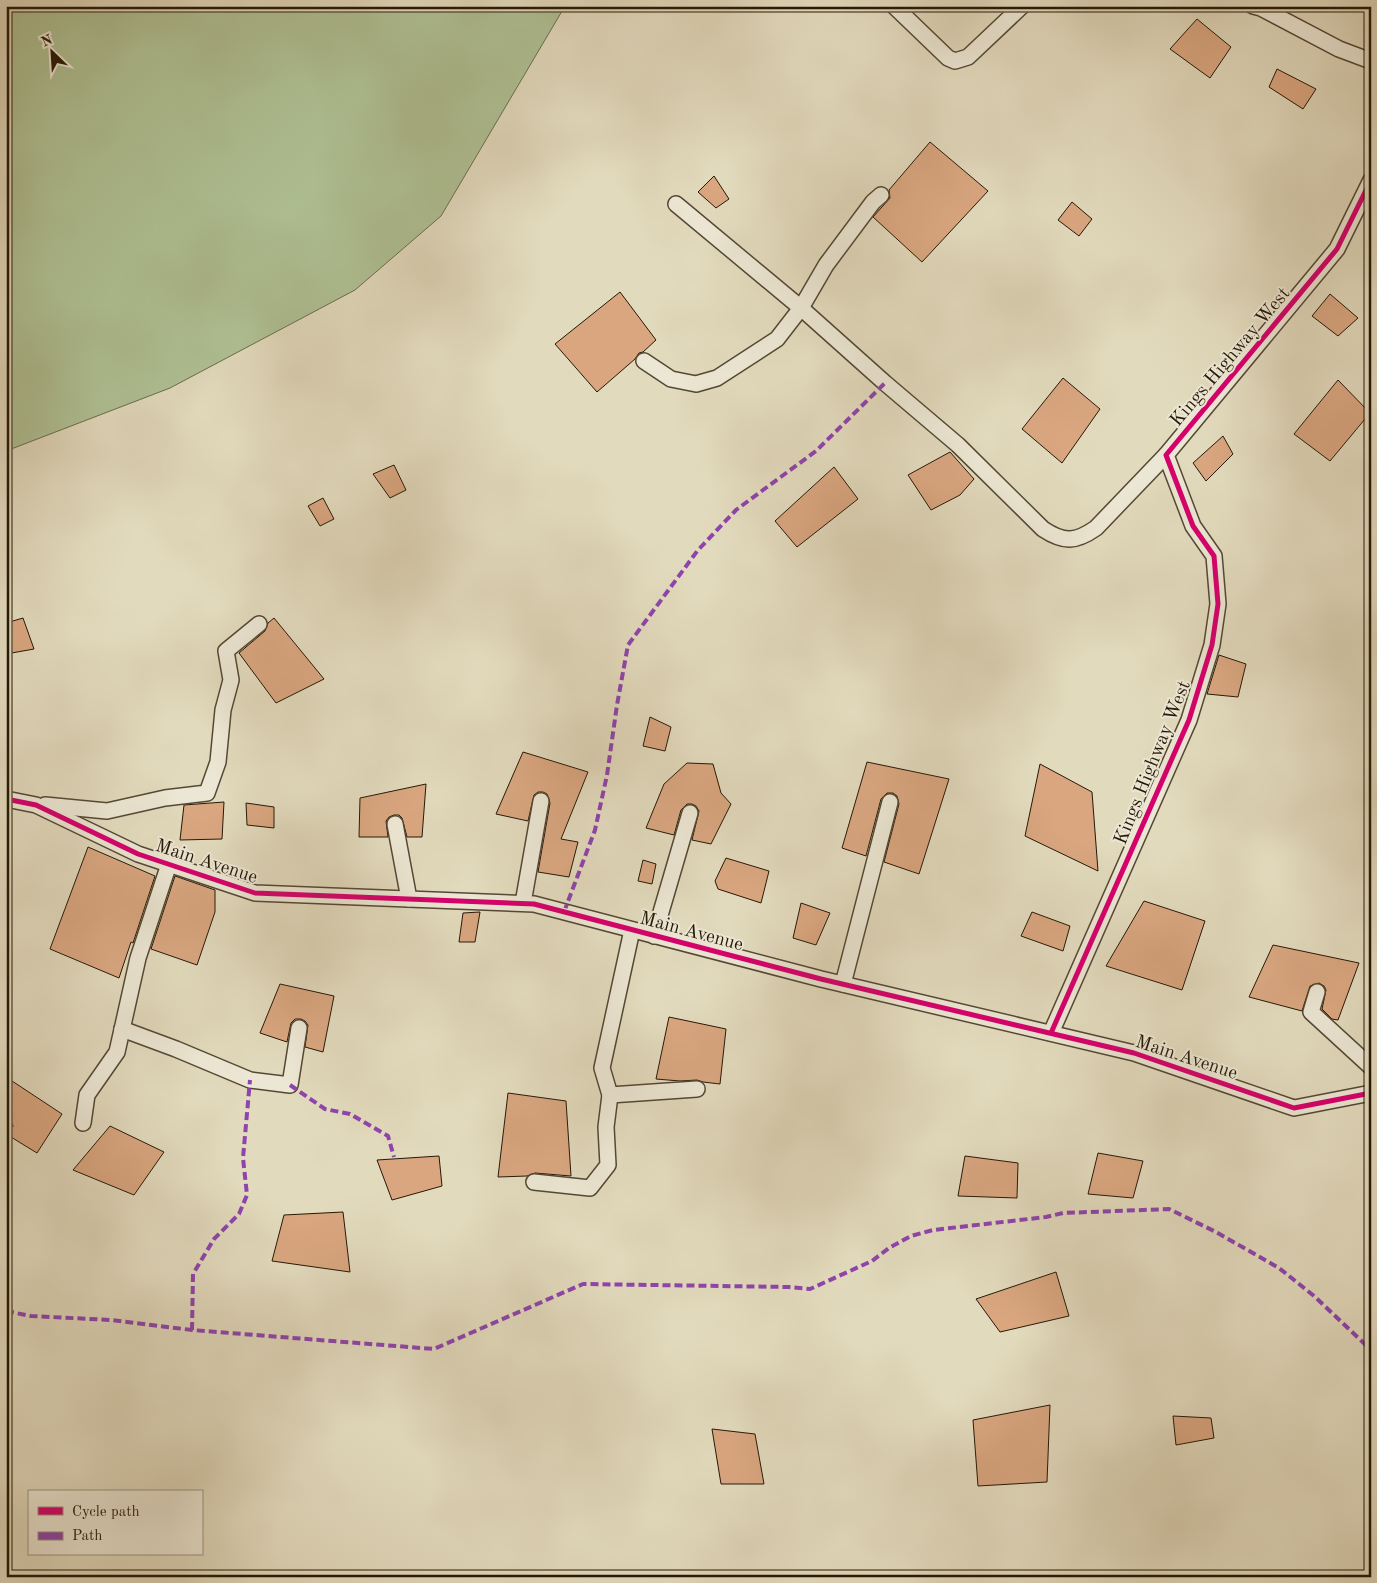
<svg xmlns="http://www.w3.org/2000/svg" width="1377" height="1583" viewBox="0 0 1377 1583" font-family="'Old Standard TT',serif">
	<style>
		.green { fill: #afc194; stroke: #6a6c4e }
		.building { fill: #d9a680; stroke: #251807 }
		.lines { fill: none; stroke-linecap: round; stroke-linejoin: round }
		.minor-casing { stroke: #544834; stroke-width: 18 }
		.minor { stroke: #ece7d4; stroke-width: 15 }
		.quiet { stroke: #8e44ad; stroke-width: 4; stroke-dasharray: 8 4; stroke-linecap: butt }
		.cycleway-casing { stroke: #ece7d4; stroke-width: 8 }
		.cycleway { stroke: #d6006c; stroke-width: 5 }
		.labels { text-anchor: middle; stroke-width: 4; stroke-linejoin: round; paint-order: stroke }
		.street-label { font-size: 19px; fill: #251807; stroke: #ece7d4 }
	</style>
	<rect width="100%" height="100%" fill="#e2dabd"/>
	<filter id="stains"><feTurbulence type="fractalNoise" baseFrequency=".004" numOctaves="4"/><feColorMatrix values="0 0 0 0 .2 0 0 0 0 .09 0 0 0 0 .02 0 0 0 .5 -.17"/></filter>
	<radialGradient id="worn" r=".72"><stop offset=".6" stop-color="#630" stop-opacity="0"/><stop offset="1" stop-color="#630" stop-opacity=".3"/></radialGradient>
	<polygon class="green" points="6,6 565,6 441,216 355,290 170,388 6,451"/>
	<g class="building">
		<polygon points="1197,19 1231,47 1210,78 1170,49"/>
		<polygon points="1277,69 1316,89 1303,109 1269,87"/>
		<polygon points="930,142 988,191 922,262 873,217 890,198 889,190"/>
		<polygon points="714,176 729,199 716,208 698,192"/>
		<polygon points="1072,202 1092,219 1079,236 1058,220"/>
		<polygon points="620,292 656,340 643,352 639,353 635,359 597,392 555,344"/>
		<polygon points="1330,294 1358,318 1338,336 1312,316"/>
		<polygon points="1063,378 1100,409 1062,463 1022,429"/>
		<polygon points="1338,380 1370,413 1330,461 1294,434"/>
		<polygon points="1223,436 1233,454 1206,481 1193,463"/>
		<polygon points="950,452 974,479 960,495 931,510 908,475"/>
		<polygon points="394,465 406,490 390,498 373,474"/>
		<polygon points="834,467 858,499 797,547 775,521"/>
		<polygon points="323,498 334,519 320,526 308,506"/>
		<polygon points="23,618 34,649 6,654 6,623"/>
		<polygon points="274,618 324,679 276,703 239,653 265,631 268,623"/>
		<polygon points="1219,655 1246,664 1238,697 1207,694"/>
		<polygon points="650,717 671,727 665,751 643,746"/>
		<polygon points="523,752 588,772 561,839 578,842 569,877 538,872 550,803 547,794 543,792 538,792 534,795 528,821 496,814"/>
		<polygon points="867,762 949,779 919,874 884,862 899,804 897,796 893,793 887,793 881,799 866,856 842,848"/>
		<polygon points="687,763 713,764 721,793 731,804 711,844 692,840 699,811 696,806 692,804 687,804 681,810 674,835 646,828 664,784"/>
		<polygon points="1040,764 1092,792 1098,871 1025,836"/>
		<polygon points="426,784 422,837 407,837 402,818 399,815 394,815 389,817 386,821 388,837 359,837 360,798"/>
		<polygon points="224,802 222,839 180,840 184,805"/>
		<polygon points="246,803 274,807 274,828 247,825"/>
		<polygon points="88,847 155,876 133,943 131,942 119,978 50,949"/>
		<polygon points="726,858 769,871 761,903 718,889 715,881"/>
		<polygon points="643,860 656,864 652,884 638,881"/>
		<polygon points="175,876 215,890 215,912 197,965 151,949"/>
		<polygon points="1144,901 1205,921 1182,990 1106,966"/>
		<polygon points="801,903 830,913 816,945 793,938"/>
		<polygon points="480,912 475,942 459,942 463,913"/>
		<polygon points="1032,912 1070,926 1063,951 1021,936"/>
		<polygon points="1273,945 1359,963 1338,1020 1332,1019 1322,1009 1326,990 1324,986 1319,983 1310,986 1302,1011 1249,997"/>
		<polygon points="280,984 334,996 323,1052 305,1047 308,1025 305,1021 301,1019 295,1019 291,1023 287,1042 260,1033"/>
		<polygon points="669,1017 726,1029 720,1084 703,1082 697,1080 680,1081 656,1079"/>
		<polygon points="6,1077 62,1114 37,1153 6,1134"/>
		<polygon points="508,1093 566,1101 571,1176 535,1173 527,1176 498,1177"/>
		<polygon points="110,1126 164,1152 134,1195 73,1170"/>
		<polygon points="1098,1153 1143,1161 1133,1198 1088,1194"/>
		<polygon points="439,1156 442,1186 392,1200 377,1160"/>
		<polygon points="965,1156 1018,1163 1017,1198 958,1196"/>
		<polygon points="343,1212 350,1272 272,1261 284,1215"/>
		<polygon points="1056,1272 1069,1316 1000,1332 976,1299"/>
		<polygon points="1050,1405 1047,1482 978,1486 973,1420"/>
		<polygon points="1173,1416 1211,1418 1214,1438 1176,1445"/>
		<polygon points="712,1429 755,1434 764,1484 721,1484"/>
	</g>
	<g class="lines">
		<g class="minor-casing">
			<g id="minor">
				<polyline points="894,6 948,58 955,61 968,57 1022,6"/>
				<polyline points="1253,6 1261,8 1339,49 1371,61"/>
				<path d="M676 204 801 308 885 383 958 445 1043 529C1064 543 1076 542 1096 528L1166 455"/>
				<polyline points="644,361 671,379 696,384 717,378 777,339 801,308 826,265 873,202 881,195"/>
				<polyline points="6,799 36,805 138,854 255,893 534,904 821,979 1134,1053 1294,1108 1371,1093"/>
				<polyline points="45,805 107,811 165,798 207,793 218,762 223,710 231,680 226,651 259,624"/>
				<polyline points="395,824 409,899"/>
				<polyline points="523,903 541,801"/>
				<polyline points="654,936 690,813"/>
				<polyline points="843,984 890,802"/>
				<polyline points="1317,992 1311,1012 1371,1067"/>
				<polyline points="122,1029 176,1049 250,1080 290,1085 299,1028"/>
				<polyline points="1051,1033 1189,720 1212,645 1218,604 1214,556 1193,526 1166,455 1337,249 1371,180"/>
				<polyline points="610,1095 697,1089"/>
				<polyline points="83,1123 87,1095 117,1052 138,958 169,864"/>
				<polyline points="534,1182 590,1188 608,1165 606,1127 610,1095 602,1068 632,930"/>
			</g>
		</g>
		<use href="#minor" class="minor"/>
		<g class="quiet">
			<polyline points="564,912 595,830 607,775 617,705 628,645 698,550 736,510 816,451 885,383"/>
			<polyline points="290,1085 325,1109 350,1114 388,1136 394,1157"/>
			<polyline points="6,1128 17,1123"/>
			<polyline points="6,1311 31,1316 111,1320 192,1330 434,1349 583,1284 789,1287 810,1289 872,1261 889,1248 911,1236 933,1230 1046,1217 1063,1213 1169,1209 1216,1232 1279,1268 1314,1296 1371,1350"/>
			<polyline points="192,1330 193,1274 214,1239 239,1214 247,1195 243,1158 250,1080"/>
		</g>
		<g class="cycleway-casing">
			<g id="cycleway">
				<polyline points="6,799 36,805 138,854 255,893 534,904 821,979 1134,1053 1294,1108 1371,1093"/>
				<polyline points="1051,1033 1189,720 1212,645 1218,604 1214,556 1193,526 1166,455 1337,249 1371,180"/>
			</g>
		</g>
		<use href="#cycleway" class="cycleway"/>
	</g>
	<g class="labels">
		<g class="street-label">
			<text transform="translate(1229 356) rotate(-50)" y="7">Kings Highway West</text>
			<text transform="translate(1151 762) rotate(-68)" y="7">Kings Highway West</text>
			<text transform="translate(207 860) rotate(18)" y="7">Main Avenue</text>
			<text transform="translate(692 930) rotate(15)" y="7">Main Avenue</text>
			<text transform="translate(1187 1056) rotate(18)" y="7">Main Avenue</text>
		</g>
	</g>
	<rect width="1377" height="1583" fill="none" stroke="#e2dabd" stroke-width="25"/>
	<rect x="8" y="8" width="1362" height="1568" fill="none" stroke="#251807" stroke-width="2.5"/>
	<rect x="12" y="12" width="1352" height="1558" fill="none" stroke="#251807"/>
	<rect x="28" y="1490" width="175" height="65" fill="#ece7d4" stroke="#9c9482"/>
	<rect x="38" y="1507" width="25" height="8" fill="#d6006c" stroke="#9c9482"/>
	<text x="72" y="1516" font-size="15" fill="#251807">Cycle path</text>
	<rect x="38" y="1532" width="25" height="8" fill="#8e44ad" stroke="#9c9482"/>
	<text x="72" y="1540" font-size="15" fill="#251807">Path</text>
	<g transform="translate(52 52) rotate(335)" stroke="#ece7d4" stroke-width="4" paint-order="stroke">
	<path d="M0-4L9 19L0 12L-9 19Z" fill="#251807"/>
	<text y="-8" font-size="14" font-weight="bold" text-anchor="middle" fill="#251807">N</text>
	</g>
	<rect width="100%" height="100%" filter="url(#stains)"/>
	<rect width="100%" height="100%" fill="url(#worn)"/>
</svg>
